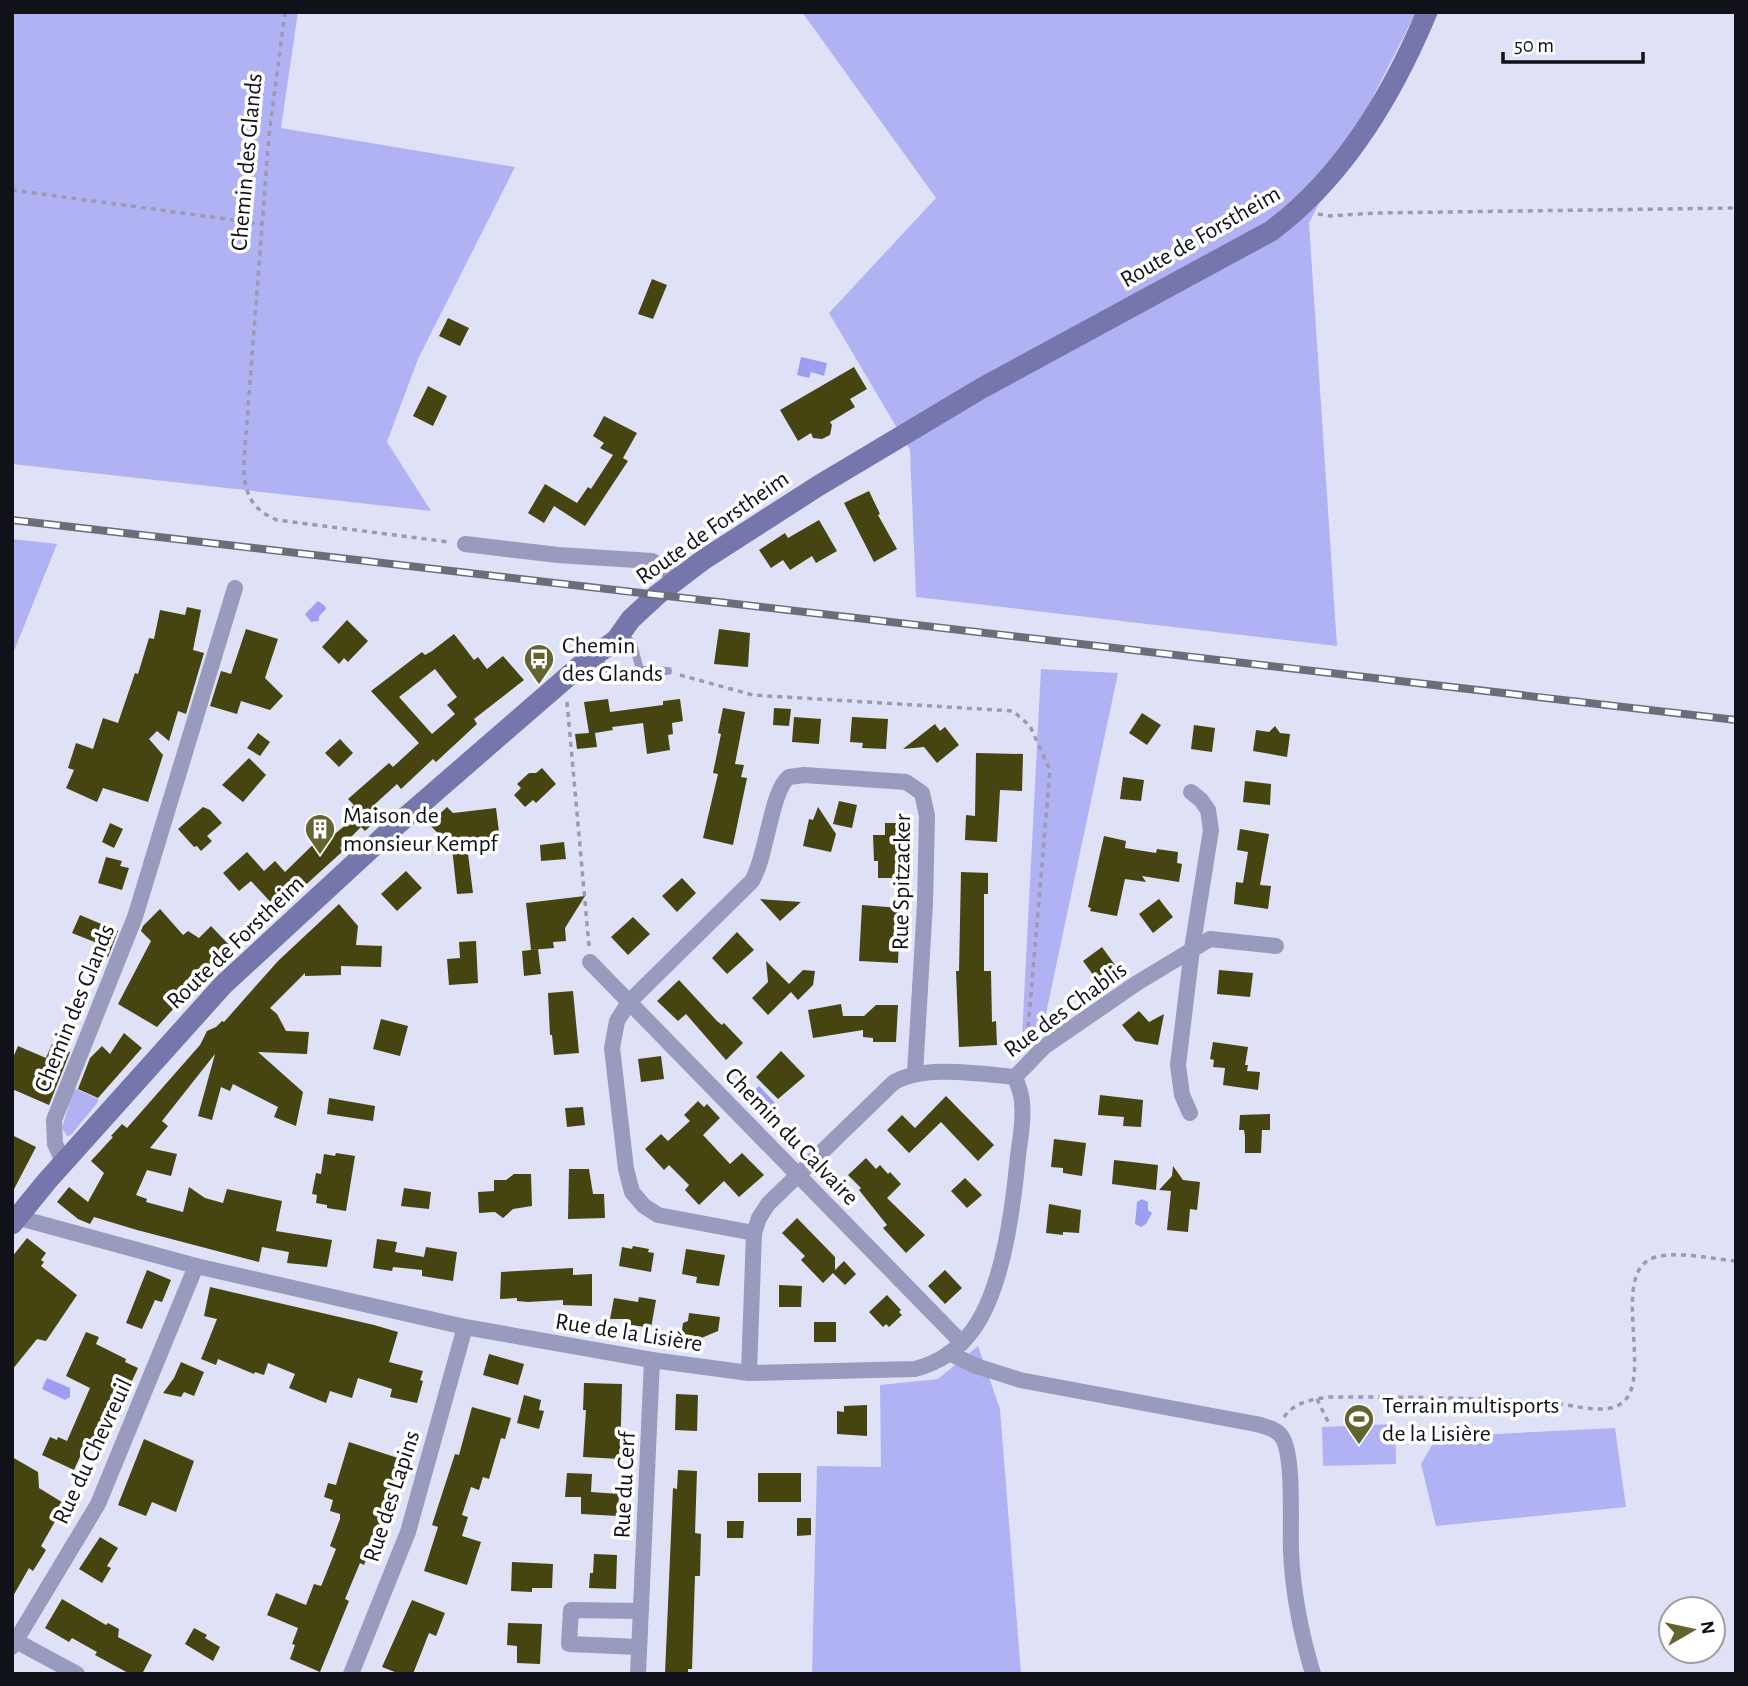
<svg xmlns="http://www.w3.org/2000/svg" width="1748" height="1686" viewBox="0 0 1748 1686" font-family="'Alegreya Sans',sans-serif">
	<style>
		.green { fill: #b0b2f4 }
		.water { fill: #9d9ef1 }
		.building { fill: #464511; fill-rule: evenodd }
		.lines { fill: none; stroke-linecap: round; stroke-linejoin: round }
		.path { stroke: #9a9bad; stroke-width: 3.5; stroke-dasharray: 5 5; stroke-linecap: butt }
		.lane { stroke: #989abe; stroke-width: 8 }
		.street { stroke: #989abe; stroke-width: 16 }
		.secondary { stroke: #7576ab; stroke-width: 21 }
		.rail-casing { stroke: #6c6d7b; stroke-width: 8 }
		.rail { stroke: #fff; stroke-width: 5; stroke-dasharray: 16; stroke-linecap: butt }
		.labels { text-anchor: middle; stroke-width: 7; stroke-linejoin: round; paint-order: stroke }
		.street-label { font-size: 24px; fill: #111119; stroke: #fff }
		.poi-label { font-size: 24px; fill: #111119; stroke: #fff; text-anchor: start }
	</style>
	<rect width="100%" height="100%" fill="#dfe1f7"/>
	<g class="green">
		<polygon points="12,12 298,12 281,128 515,167 418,359 387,442 431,511 12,464"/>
		<polygon points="802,12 1416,12 1309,223 1337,646 916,597 910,450 829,313 936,198"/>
		<polygon points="12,539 57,544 12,656"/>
		<polygon points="1041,669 1118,673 1044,1023 1022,1037"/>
		<polygon points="74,1088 98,1099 98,1102 71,1135 67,1136 62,1128"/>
		<polygon points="978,1346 1000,1409 1021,1674 812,1674 817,1466 881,1467 880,1385 938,1379"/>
		<polygon points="1395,1424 1396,1464 1323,1466 1322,1427"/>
		<polygon points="1615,1428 1626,1507 1436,1526 1421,1464 1437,1437"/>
	</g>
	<g class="water">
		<polygon points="801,357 827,363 824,376 811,372 809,378 797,375"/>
		<polygon points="318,601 325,606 326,609 319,616 319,621 311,622 305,614"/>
		<polygon points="759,1086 775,1103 767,1111 750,1094"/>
		<polygon points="1142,1199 1148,1202 1148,1210 1152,1213 1146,1224 1141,1227 1135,1224 1137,1202"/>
		<polygon points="47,1378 70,1388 70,1397 65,1400 42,1389"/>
	</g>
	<g class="building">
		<polygon points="652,279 667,285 653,319 638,314"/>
		<polygon points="448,318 469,328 460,346 439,336"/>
		<polygon points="854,367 867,389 850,399 855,407 830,422 832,425 830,435 822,439 813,438 811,433 798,441 780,410"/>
		<polygon points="428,386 447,396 433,426 413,416"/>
		<polygon points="604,416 637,433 623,458 628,461 585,526 554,506 544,523 528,513 545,484 577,503 588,487 591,489 613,455 600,448 604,443 593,436"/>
		<polygon points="869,491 880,514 878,515 897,549 874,562 844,503"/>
		<polygon points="819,520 837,551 816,563 812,556 790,570 783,560 771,568 759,550 785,533 788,538"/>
		<polygon points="187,607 201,610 193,650 204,653 186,714 178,711 169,741 157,731 149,739 163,755 148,802 103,788 97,802 66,788 74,770 68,768 76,743 93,749 103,718 118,723 135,673 138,674 149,638 154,639 160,610 185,615"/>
		<polygon points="347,620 368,641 348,662 344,658 339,664 322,647"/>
		<polygon points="246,629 278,639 265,678 283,696 270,710 241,701 237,714 210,706 221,671 231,674"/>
		<polygon points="719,629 750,633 748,667 714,664"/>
		<path d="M454 634 474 660 478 657 487 669 503 656 524 680 474 719 477 724 436 762 433 759 401 789 397 784 374 805 383 814 365 831 361 827 340 848 343 851 278 910 251 881 239 891 223 873 247 852 264 871 275 861 285 872 326 832 331 837 353 819 347 812 354 805 348 799 389 763 393 767 419 743 371 691 422 652 425 655 432 651ZM435 669 457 697 447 705 455 714 432 734 399 697Z"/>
		<polygon points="608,699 610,712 663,705 663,701 680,699 683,721 672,723 673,734 668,735 670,750 647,754 643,723 612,727 613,730 595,733 597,747 577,749 575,734 589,733 584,702"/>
		<polygon points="723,708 745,712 735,764 744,765 741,777 747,778 733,845 703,838 718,774 713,773 721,734 718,733"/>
		<polygon points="774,708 791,709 789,726 773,725"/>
		<polygon points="1142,713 1161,725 1147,745 1129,733"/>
		<polygon points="794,717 821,719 819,744 792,742"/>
		<polygon points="852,717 888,719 886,749 862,748 863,743 850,742"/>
		<polygon points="935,724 940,731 945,727 959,745 937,763 924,747 903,749"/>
		<polygon points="1194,725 1215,728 1212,752 1191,749"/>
		<polygon points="1275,726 1280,733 1290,734 1287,757 1253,751 1256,730 1269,732"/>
		<polygon points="258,733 270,742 260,756 247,748"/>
		<polygon points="340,739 353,753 339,767 325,753"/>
		<polygon points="976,753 1023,754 1022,791 1000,790 997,842 965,840 966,815 975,816"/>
		<polygon points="249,758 266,775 243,802 222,785"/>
		<polygon points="542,768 556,784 536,803 533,800 525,807 514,795 521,788 517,784 529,773 536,773"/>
		<polygon points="1123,777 1144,780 1141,801 1120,799"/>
		<polygon points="1245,781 1271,784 1270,805 1243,802"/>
		<polygon points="839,801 857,805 852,828 833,824"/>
		<polygon points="203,807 210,810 222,823 207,836 212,841 201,851 197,846 194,847 178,829"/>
		<polygon points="447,807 453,813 496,808 499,832 486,844 467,846 473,893 457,894 452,848 429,824"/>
		<polygon points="818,807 836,834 831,852 803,846 809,819 813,820"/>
		<polygon points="110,823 123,829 114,848 102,842"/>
		<polygon points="885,823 901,823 901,835 906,835 906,852 903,852 903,860 901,860 901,878 878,878 878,861 874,861 873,835 885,835"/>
		<polygon points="1240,829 1269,834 1260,885 1271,886 1268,909 1234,904 1236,882 1243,883 1248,852 1237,850"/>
		<polygon points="1104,836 1126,841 1125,848 1156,853 1157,849 1178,852 1177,863 1182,864 1179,882 1142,876 1146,882 1125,879 1117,916 1090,911 1091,908 1088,907"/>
		<polygon points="564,842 566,859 541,861 540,845"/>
		<polygon points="106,857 122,861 120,866 129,868 122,890 98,883"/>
		<polygon points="406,871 422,888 397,911 381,894"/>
		<polygon points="961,872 988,873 988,894 984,894 984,971 991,971 992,1022 996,1021 997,1045 959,1047 956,971 959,971"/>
		<polygon points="682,878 696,893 677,912 662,896"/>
		<polygon points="585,896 565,928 566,941 553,942 554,948 531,950 526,903"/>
		<polygon points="760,899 801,902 780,921"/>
		<polygon points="1159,899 1173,917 1153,933 1139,914"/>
		<polygon points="339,904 358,926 356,945 382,946 381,967 341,966 341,975 305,976 305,973 270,1008 277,1014 286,1031 309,1032 307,1054 258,1052 303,1092 296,1126 274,1117 278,1107 233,1084 230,1091 221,1087 212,1120 198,1116 215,1054 162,1121 168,1126 150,1148 177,1154 171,1176 147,1170 136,1195 147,1199 146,1202 183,1212 189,1187 205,1198 223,1203 227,1189 282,1201 276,1231 332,1240 327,1267 287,1263 289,1252 262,1247 259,1262 137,1230 94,1217 90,1224 78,1219 57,1202 69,1187 88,1202 104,1173 91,1161 113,1137 111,1136 122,1124 127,1128 200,1045 207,1031 216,1027 222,1021 224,1022 278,961"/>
		<polygon points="862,905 900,908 898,963 859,961"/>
		<polygon points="160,909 183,935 188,931 199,938 211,926 232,948 211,967 157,1027 118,1004 151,941 141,931 143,926"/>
		<polygon points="80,915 118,931 108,957 94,951 97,943 72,933"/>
		<polygon points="633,917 650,934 628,955 611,937"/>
		<polygon points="737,932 754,950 727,974 712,958"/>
		<polygon points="476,941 478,983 449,985 447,959 460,958 459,942"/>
		<polygon points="1102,947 1115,965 1096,979 1083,961"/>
		<polygon points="538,949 541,974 524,976 522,951"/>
		<polygon points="766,961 789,984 803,970 815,971 813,985 798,1000 791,992 768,1015 752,998 768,982"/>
		<polygon points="1219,970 1253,973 1250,997 1217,994"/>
		<polygon points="679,980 717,1021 722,1025 724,1023 743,1043 726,1060 686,1014 678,1021 657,1001"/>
		<polygon points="573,991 579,1053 554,1055 552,1035 550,1035 548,993"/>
		<polygon points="841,1004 843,1016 864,1016 876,1005 898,1005 896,1042 873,1042 873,1038 863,1037 863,1030 813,1038 808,1010"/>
		<polygon points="1139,1011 1149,1022 1164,1014 1158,1045 1135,1041 1122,1025"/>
		<polygon points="381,1019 408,1026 400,1056 373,1049"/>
		<polygon points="124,1033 142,1048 98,1098 78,1089 90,1058 102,1046 110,1054"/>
		<polygon points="1213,1042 1248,1047 1245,1065 1248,1065 1247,1071 1260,1072 1258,1090 1223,1085 1225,1068 1213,1067 1214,1060 1210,1059"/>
		<polygon points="52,1044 70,1052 49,1105 12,1089 12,1060 18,1046 46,1058"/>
		<polygon points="781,1051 805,1076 778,1099 756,1077"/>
		<polygon points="661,1056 664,1079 641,1082 638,1059"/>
		<polygon points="1100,1095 1143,1100 1141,1127 1123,1126 1124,1117 1098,1115"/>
		<polygon points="946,1096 994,1145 978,1161 941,1122 909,1153 887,1130 902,1115 915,1128"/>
		<polygon points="329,1098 375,1106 373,1121 327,1114"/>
		<polygon points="698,1101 704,1107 707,1104 720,1118 703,1135 730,1164 742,1153 764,1175 739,1197 724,1181 699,1205 685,1190 689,1185 669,1165 664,1170 645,1149 661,1134 668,1141 690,1121 684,1115"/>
		<polygon points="583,1107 585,1125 567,1127 565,1108"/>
		<polygon points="1270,1114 1270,1130 1262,1130 1261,1153 1245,1153 1245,1136 1244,1130 1239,1130 1240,1115"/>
		<polygon points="12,1135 36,1147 12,1193"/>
		<polygon points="1054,1139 1086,1143 1082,1176 1063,1173 1063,1168 1051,1167"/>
		<polygon points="336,1153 355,1156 346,1211 327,1208 327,1205 316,1203 317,1195 312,1194 316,1173 321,1174 324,1154 335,1156"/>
		<polygon points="866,1158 876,1169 880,1165 888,1174 890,1172 901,1184 887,1198 925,1235 906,1253 883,1228 887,1225 859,1190 861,1188 848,1175"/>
		<polygon points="1114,1160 1158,1165 1156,1190 1112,1184"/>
		<polygon points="1173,1166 1183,1180 1200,1182 1197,1210 1190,1209 1188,1232 1167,1230 1171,1191 1159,1190 1172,1176"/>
		<polygon points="569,1169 589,1169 593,1194 604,1194 605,1218 568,1219"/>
		<polygon points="514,1174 531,1174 532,1206 513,1209 503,1218 495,1212 479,1213 478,1192 494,1191 494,1180 506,1180"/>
		<polygon points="965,1178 982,1195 967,1208 951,1191"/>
		<polygon points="404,1188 431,1192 429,1209 401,1206"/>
		<polygon points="1049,1204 1081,1210 1079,1233 1063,1232 1063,1235 1046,1233"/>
		<polygon points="797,1218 835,1257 835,1270 844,1261 856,1274 845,1285 833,1273 823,1283 801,1260 805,1256 782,1233"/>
		<polygon points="27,1238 46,1253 41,1260 44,1262 41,1266 77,1295 46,1341 37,1339 12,1370 12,1257"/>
		<polygon points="377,1239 397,1242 395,1252 424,1257 426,1247 457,1252 453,1281 422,1276 422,1270 393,1267 392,1271 373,1268"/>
		<polygon points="633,1246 649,1249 648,1252 654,1253 651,1272 619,1266 622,1247 632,1249"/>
		<polygon points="686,1249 725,1255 719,1286 696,1283 697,1277 682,1274"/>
		<polygon points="573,1268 573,1275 592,1274 592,1306 563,1305 563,1300 528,1302 517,1301 517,1298 500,1299 501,1272"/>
		<polygon points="147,1270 171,1280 162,1302 155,1300 142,1329 126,1323"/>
		<polygon points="945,1270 962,1288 945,1304 928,1286"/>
		<polygon points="779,1285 802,1286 801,1307 779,1307"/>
		<polygon points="210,1287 374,1325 398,1332 389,1362 423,1371 420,1380 423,1381 417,1403 390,1397 392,1389 358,1378 352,1398 330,1391 326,1403 289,1388 295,1374 268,1363 264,1375 255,1372 254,1374 218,1359 216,1365 201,1359 217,1319 204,1316"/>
		<polygon points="887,1295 901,1310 899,1312 902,1315 889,1327 886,1324 883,1327 869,1312"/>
		<polygon points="639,1297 656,1300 651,1328 626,1324 626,1319 610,1319 614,1298 638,1302"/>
		<polygon points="689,1313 720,1317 718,1331 699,1339 681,1337 683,1323 688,1321"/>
		<rect x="814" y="1322" width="22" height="20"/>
		<polygon points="86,1332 99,1337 96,1344 126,1359 125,1362 138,1368 102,1445 88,1439 74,1470 42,1455 50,1437 57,1440 58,1437 67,1441 90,1388 66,1376"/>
		<polygon points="489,1354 524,1364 518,1385 483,1375"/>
		<polygon points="181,1362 204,1372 194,1396 184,1392 181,1397 163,1393 174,1378"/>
		<polygon points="584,1383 622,1384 620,1459 583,1457 586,1410 583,1410"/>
		<polygon points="676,1394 698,1395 697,1431 675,1430"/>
		<polygon points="524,1395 541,1400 539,1410 544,1411 539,1429 517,1423"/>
		<polygon points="867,1405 867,1436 837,1434 837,1411 844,1412 844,1406"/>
		<polygon points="472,1407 511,1418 505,1439 501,1438 489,1479 483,1477 479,1490 471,1487 462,1515 468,1517 462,1536 481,1542 467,1585 424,1571 438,1527 432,1525 455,1454 459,1455"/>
		<polygon points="144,1439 194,1461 176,1512 152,1502 146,1516 118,1505"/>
		<polygon points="349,1442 401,1459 379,1527 364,1565 360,1563 345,1599 349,1601 320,1672 290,1659 295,1645 292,1644 298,1628 267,1615 276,1593 306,1605 314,1584 321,1586 322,1584 336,1549 330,1546 340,1519 340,1514 330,1511 333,1500 324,1497 328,1483 336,1485"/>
		<polygon points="12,1457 38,1472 39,1488 65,1504 41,1546 46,1550 33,1571 29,1568 12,1598"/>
		<polygon points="678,1470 697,1471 695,1533 701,1534 700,1576 695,1576 692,1669 688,1669 688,1674 665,1674 673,1488 677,1489"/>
		<polygon points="567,1473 592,1474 591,1492 619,1494 618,1516 581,1514 581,1497 565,1497"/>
		<rect x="758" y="1473" width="43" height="29"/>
		<polygon points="797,1518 811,1518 811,1535 797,1536"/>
		<polygon points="727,1521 744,1521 743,1538 727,1538"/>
		<polygon points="100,1537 118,1548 107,1566 111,1568 102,1583 79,1569"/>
		<polygon points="594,1554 617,1555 616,1589 589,1588 590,1573 593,1573"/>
		<polygon points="512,1562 553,1564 552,1588 532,1588 532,1592 511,1591"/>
		<polygon points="62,1599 106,1625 108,1623 119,1629 118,1637 152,1655 142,1674 130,1674 95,1655 97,1652 72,1638 69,1642 45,1628"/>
		<polygon points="412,1600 445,1613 436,1636 429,1633 413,1674 400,1674 382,1667"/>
		<polygon points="508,1623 542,1624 540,1664 517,1663 517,1646 507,1645"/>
		<polygon points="194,1628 207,1635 205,1638 220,1647 213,1661 185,1644"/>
	</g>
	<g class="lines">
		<g class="path">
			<path d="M285 12 269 135 244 461C243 489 249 509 277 520L449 542"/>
			<polyline points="12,190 263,224"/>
			<polyline points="1318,214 1330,216 1375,213 1736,208"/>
			<polyline points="680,675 753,695 1013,711 1030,726 1050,770 1027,1041"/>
			<polyline points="567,702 589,946"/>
			<polyline points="1317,1399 1330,1426"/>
			<path d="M1284 1417C1295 1402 1313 1399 1330 1397 1406 1397 1484 1397 1560 1404 1578 1406 1606 1415 1622 1403 1655 1379 1607 1269 1656 1257 1681 1251 1711 1259 1736 1261"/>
		</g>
		<g class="lane">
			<path d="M595 655C608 677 618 672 640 670L633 644 622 633"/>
			<polyline points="640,670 668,671"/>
		</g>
		<g class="street">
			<polyline points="465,544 558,555 652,561 663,567 677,580"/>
			<polyline points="590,962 962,1343"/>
			<polyline points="1190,1113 1182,1095 1178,1065 1192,949 1211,830 1208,810 1201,800 1191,792"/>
			<polyline points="64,1163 55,1144 54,1120 135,917 235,588"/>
			<path d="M12 1216 196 1266 465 1327 652 1360 749 1373 915 1369C938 1363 957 1351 972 1331 1003 1290 1013 1208 1018 1156 1020 1139 1024 1121 1022 1103 1022 1094 1018 1086 1015 1077"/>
			<path d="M754 1233 658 1215 644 1206 632 1192 626 1169 612 1048 617 1021 629 1002 752 881C767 856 771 790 789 777L804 775 906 782 922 793 927 816 925 903 915 1074"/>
			<path d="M949 1353 976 1366 1020 1380 1256 1424C1267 1427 1278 1429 1283 1439 1294 1459 1290 1526 1291 1552 1293 1594 1301 1634 1313 1674"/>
			<path d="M749 1373 754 1233 759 1218 768 1204 893 1083C922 1064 981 1074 1015 1077L1044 1047 1137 983 1210 939 1276 946"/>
			<polyline points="16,1641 77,1674"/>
			<polyline points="12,1647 98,1504 196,1266"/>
			<polyline points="639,1647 569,1644 571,1610 641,1611"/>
			<polyline points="351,1674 408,1532 465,1327"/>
			<polyline points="638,1674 652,1360"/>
		</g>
		<path class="secondary" d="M12 1224 47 1181 223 985 392 829 580 666 616 640 631 619 657 595 703 560 818 486 982 388 1271 231C1344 177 1392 96 1427 12"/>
		<g class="rail-casing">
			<polyline id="rail" points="12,520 1736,720"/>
		</g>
		<use href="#rail" class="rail"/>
	</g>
	<defs>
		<g id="bus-pin" transform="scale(1.575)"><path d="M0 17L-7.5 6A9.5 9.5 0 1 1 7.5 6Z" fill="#646431" stroke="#fff"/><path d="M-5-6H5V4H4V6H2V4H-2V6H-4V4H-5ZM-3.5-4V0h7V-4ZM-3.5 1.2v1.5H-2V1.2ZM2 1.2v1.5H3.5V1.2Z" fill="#fff"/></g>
		<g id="building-pin" transform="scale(1.575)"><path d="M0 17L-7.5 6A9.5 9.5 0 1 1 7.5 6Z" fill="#646431" stroke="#fff"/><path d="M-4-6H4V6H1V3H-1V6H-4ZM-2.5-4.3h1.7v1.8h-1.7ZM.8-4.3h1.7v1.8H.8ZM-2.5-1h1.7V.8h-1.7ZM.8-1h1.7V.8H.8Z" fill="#fff"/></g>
		<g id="stadium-pin" transform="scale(1.575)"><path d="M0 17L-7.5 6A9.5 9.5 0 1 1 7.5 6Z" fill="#646431" stroke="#fff"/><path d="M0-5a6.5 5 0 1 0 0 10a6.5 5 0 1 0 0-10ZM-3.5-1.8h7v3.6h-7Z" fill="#fff"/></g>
	</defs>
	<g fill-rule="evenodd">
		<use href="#bus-pin" x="539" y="659"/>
		<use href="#building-pin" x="320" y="829"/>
		<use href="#stadium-pin" x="1359" y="1419"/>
	</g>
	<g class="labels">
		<g class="street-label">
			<text transform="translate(246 162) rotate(-85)" y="8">Chemin des Glands</text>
			<text transform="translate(1200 236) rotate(-30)" y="8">Route de Forstheim</text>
			<text transform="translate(712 527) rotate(-35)" y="8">Route de Forstheim</text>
			<text transform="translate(901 882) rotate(-89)" y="8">Rue Spitzacker</text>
			<text transform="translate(235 942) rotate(-44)" y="8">Route de Forstheim</text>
			<text transform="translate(74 1008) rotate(-68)" y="8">Chemin des Glands</text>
			<text transform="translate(1065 1009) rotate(-36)" y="8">Rue des Chablis</text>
			<text transform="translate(792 1136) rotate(46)" y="8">Chemin du Calvaire</text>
			<text transform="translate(629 1332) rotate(9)" y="8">Rue de la Lisière</text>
			<text transform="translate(92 1451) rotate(-65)" y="8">Rue du Chevreuil</text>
			<text transform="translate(624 1485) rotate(-87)" y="8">Rue du Cerf</text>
			<text transform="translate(391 1496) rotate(-72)" y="8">Rue des Lapins</text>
		</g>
		<g class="poi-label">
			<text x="562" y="653">Chemin<tspan x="562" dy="28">des Glands</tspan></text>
			<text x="343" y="823">Maison de<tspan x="343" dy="28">monsieur Kempf</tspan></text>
			<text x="1382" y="1413">Terrain multisports<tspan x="1382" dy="28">de la Lisière</tspan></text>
		</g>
	</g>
	<rect width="1748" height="1686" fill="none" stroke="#111119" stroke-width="28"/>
	<g transform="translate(1692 1630) rotate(81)"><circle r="33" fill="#ffffff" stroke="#a0a0a3" stroke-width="2"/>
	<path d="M0-5L12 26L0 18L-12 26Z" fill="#646431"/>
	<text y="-10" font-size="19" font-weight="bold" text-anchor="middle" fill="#111119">N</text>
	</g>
	<path d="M1503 52v10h140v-10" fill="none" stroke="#111119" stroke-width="3.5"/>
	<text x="1514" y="52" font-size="21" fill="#111119" stroke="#ffffff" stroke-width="5" paint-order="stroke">50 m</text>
</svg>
